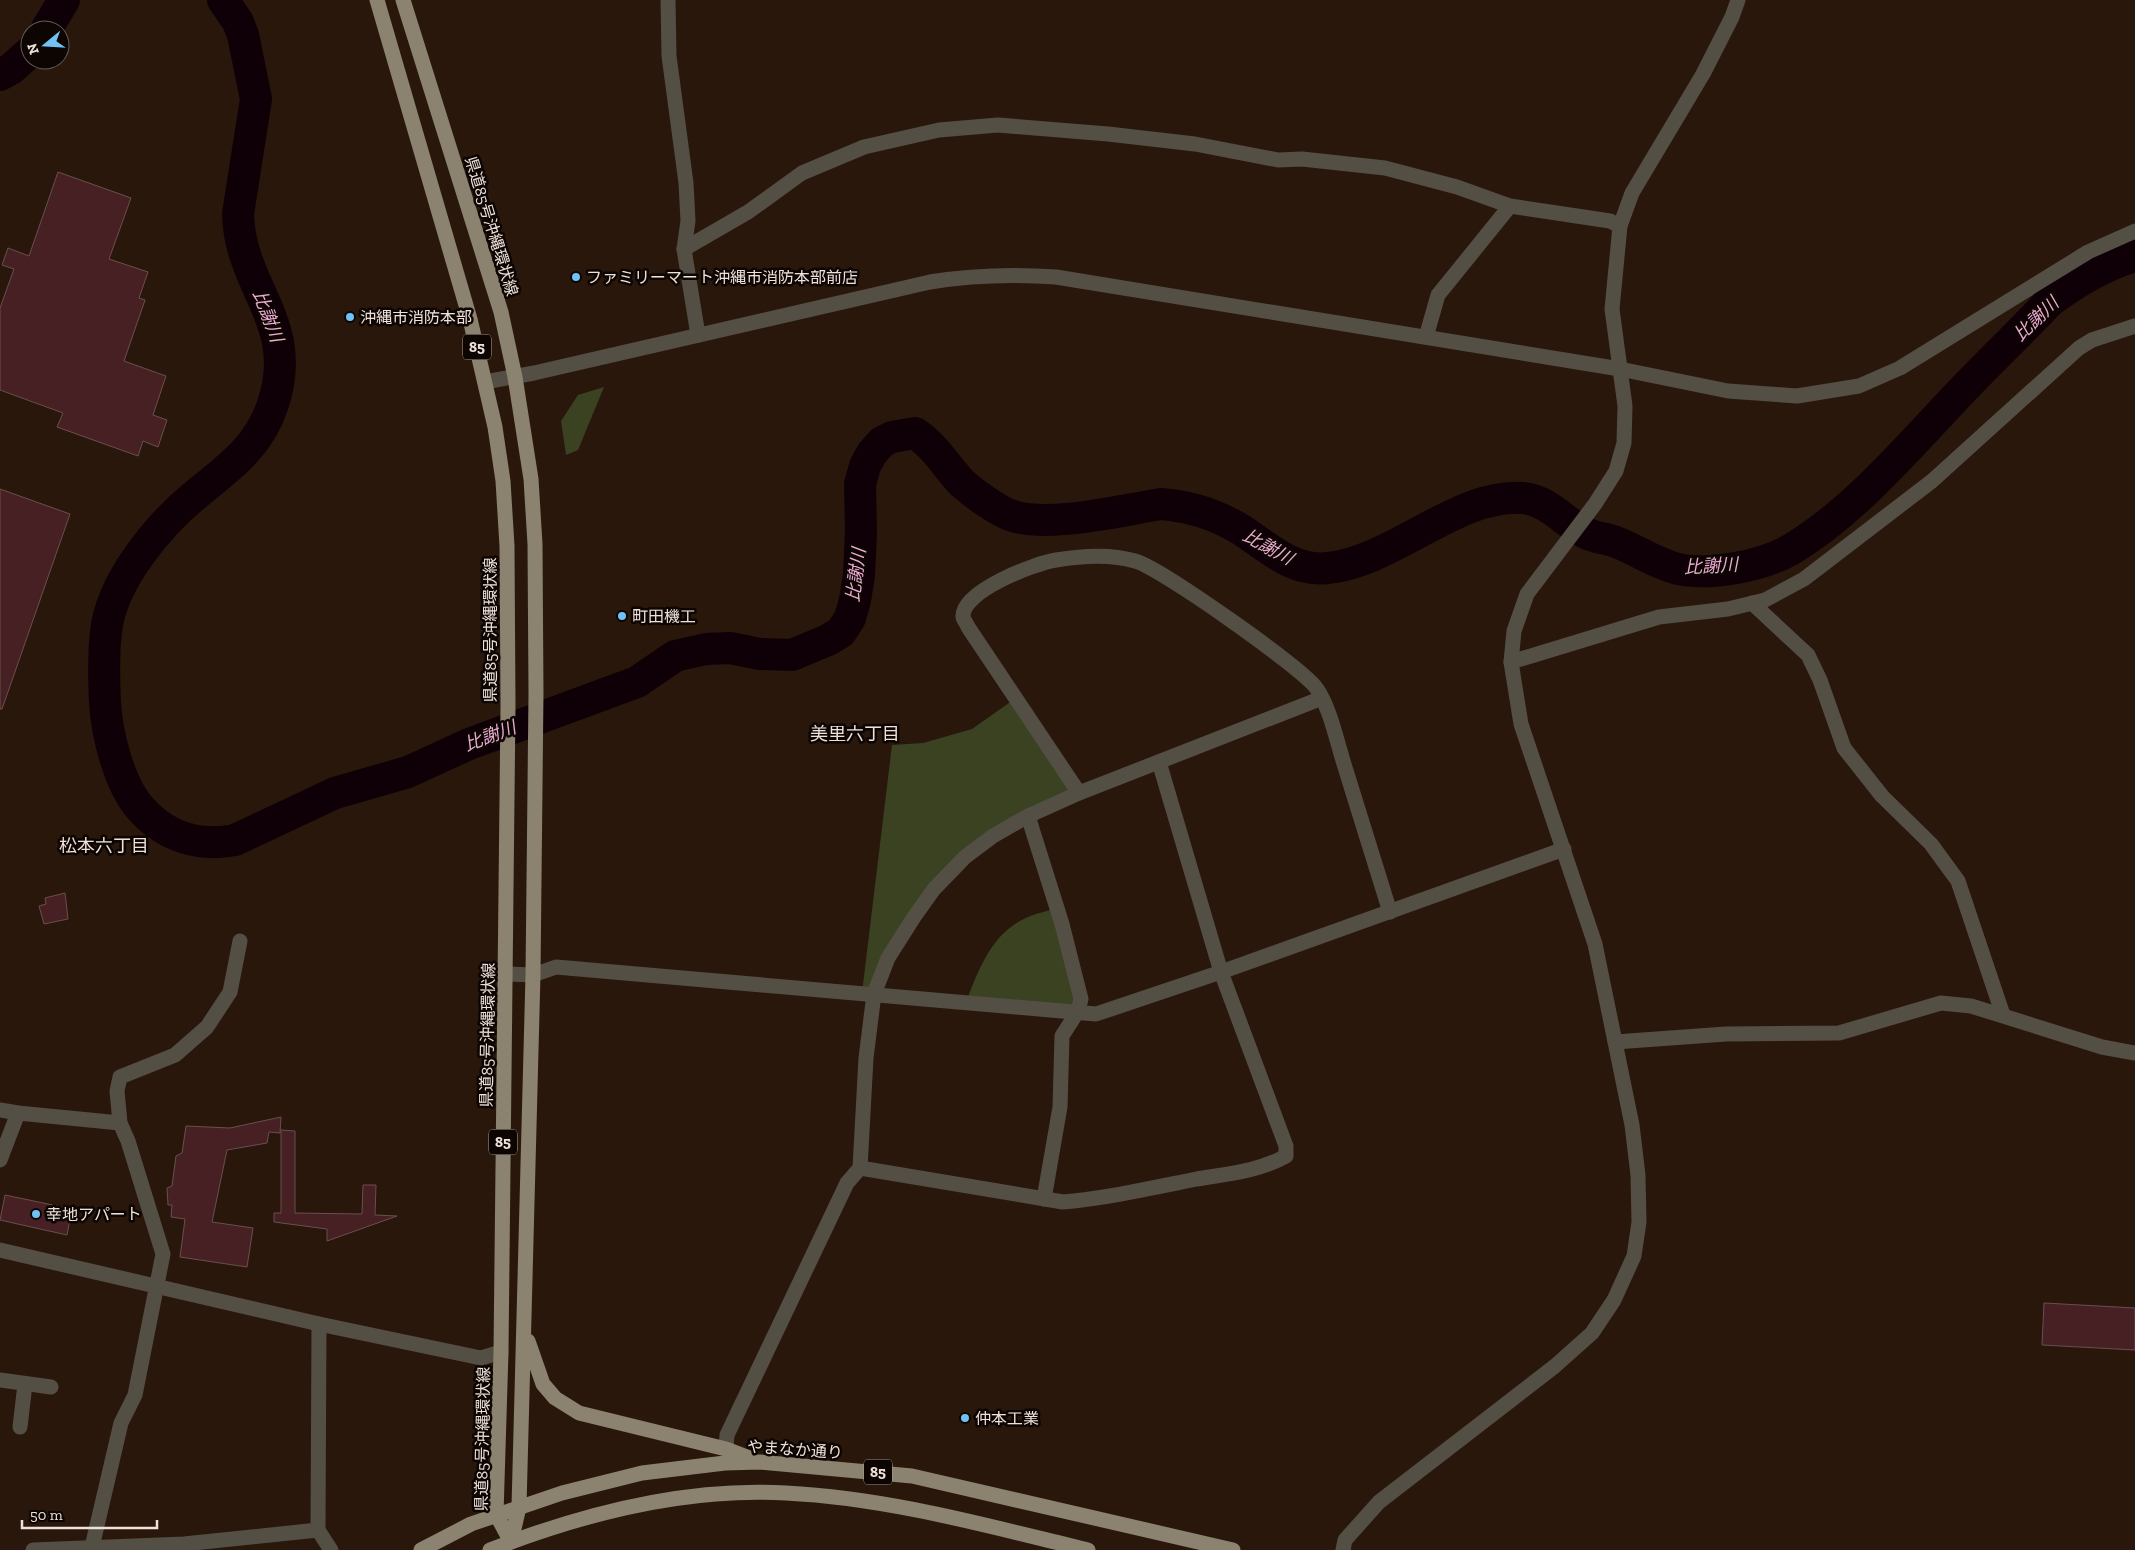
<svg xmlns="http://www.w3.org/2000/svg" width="2135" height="1550" viewBox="0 0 2135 1550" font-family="'Zilla Slab','Noto Sans JP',serif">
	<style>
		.green { fill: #3a4222 }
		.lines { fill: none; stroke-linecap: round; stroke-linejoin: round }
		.river { stroke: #0f0008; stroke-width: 32 }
		.building { fill: #472023; stroke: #6a4f50 }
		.minor { stroke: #534f45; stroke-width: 15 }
		.tertiary { stroke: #534f45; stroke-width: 15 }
		.primary { stroke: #8b826f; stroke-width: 15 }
		.poi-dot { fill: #70c1f4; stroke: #0c0502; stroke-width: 2 }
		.labels { text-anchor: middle; stroke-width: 5; stroke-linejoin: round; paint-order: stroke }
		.shield { fill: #0c0502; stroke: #ab9f99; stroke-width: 1 }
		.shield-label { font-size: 15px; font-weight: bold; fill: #efe1da }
		.street-label { font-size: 16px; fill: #efe1da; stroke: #0c0502 }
		.poi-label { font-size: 16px; fill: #efe1da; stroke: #0c0502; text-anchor: start }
		.water-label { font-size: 18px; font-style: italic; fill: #ebabd2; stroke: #0c0502 }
		.neighbourhood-label { font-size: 18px; fill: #efe1da; stroke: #0c0502 }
	</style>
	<rect width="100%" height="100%" fill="#29170b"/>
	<g class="green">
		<polygon points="604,387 578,450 566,455 561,421 578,395"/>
		<polygon points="1016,698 1079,793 1028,816 934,889 874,994 862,993 892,745 923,743 972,729"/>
		<path d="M1057 908 1078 1011 966 1002C979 969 992 932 1028 917 1037 913 1048 911 1057 908Z"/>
	</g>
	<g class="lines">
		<g class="river">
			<path d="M223 0 238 22 243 35 256 99 238 214C240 289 300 322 273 404 260 445 231 466 199 492 160 523 111 581 106 632 103 655 104 680 105 703 107 734 119 785 141 809 166 837 199 847 235 840L335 793 408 772 469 744 637 682 675 656 706 649 730 648 760 654 792 655 828 640 841 632 850 618 855 600 859 575 861 532 860 484 865 466 872 453 882 442 892 437 915 433C935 446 946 466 962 483 973 493 999 512 1013 516 1049 528 1122 510 1161 504 1190 506 1215 514 1240 529 1268 547 1292 572 1328 568 1395 561 1457 493 1523 498 1548 500 1565 523 1586 533 1595 538 1606 538 1616 542 1637 550 1655 563 1678 569 1709 576 1762 566 1790 550 1851 514 1906 450 1955 398 1986 365 2019 334 2050 301 2076 282 2103 265 2135 256"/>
			<polyline points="46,30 64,0"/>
			<polyline points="0,75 11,69 30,52"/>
		</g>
	</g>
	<g class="building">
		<polygon points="58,172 131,198 109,259 148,272 139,298 145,300 124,361 166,376 153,415 167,420 158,447 143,441 138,456 57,427 63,413 0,390 0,308 14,269 2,265 8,248 29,256"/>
		<polygon points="0,489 70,514 2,709 0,709"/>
		<polygon points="65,893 68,919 44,924 39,906 46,904 45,898"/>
		<polygon points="281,1117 280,1133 269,1132 267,1143 227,1150 212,1222 253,1228 247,1267 180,1257 185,1219 171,1217 172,1205 168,1205 167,1188 172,1186 176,1156 182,1153 186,1126 230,1128"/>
		<polygon points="281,1130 295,1131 295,1213 362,1214 363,1185 376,1185 375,1215 397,1216 327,1241 327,1229 274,1222 274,1213 281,1213"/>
		<polygon points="5,1195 72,1209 67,1235 0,1220"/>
		<polygon points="2044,1303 2135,1308 2135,1350 2042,1345"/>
	</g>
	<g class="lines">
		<g class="minor">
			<polyline points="668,0 669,56 686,183 688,221 684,249 698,335"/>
			<polyline points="684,249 748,212 802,173 864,147 939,130 998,125 1108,134 1195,144 1278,160 1302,159 1385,168 1457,187 1510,206 1610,221 1620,226"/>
			<polyline points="1426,337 1438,295 1510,206"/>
			<polyline points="1752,603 1808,655 1820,680 1844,748 1882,796 1931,844 1958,881 2003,1015"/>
			<polyline points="1511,662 1659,617 1728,609 1765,600 1804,579 1932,481 2079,348 2092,340 2135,326"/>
			<path d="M1079 793 968 627C967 624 963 619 963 617 961 591 1036 563 1056 560 1080 556 1112 554 1135 561 1159 567 1304 669 1317 689 1330 708 1337 742 1344 764 1359 813 1375 863 1390 912"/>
			<polyline points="1028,816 1062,924 1081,999 1078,1011 1062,1036 1060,1107 1044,1199"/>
			<polyline points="505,974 533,975 556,967 1096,1014 1221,972 1564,849"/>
			<polyline points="1615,1042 1726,1034 1839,1033 1941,1003 1971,1006 2102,1047 2135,1053"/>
			<polyline points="0,1110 18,1113 120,1123"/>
			<polyline points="0,1160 18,1113"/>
			<path d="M860 1168 1063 1202C1108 1198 1152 1188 1197 1179 1226 1174 1260 1171 1286 1156V1146L1221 972 1159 762"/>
			<polyline points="319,1324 318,1530 331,1550"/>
			<polyline points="0,1380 51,1387"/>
			<polyline points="20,1427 25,1384"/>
			<polyline points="726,1449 727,1435 847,1183 860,1168 866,1058 874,994 888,958 914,917 934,889 965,857 993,836 1028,816 1079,793 1322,698"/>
			<polyline points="92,1547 121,1423 135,1395 163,1254 128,1141 120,1123 117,1091 120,1077 175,1055 207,1027 230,992 240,941"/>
			<polyline points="33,1550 184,1544 318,1530"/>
		</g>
		<g class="tertiary">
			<path d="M485 382 534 373 930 282C973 275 1013 274 1056 277L1620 369 1728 391 1797 396 1859 386 1900 368 2088 252 2135 231"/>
			<polyline points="0,1250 319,1324 481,1358 501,1352"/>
			<polyline points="1343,1550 1345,1540 1379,1502 1555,1366 1592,1333 1614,1300 1634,1256 1639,1222 1638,1175 1632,1125 1595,944 1521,724 1511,662 1514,631 1527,594 1595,504 1616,471 1624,443 1625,406 1612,309 1620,226 1632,193 1703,74 1732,17 1738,0"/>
		</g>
		<g class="primary">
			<polyline points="377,0 470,319 495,427 503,481 507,546 508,706 501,1352 496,1514 511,1542"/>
			<polyline points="403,0 501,312 515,377 531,479 535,544 536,693 533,975 519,1507 511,1542"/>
			<polyline points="528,1341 543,1384 555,1398 579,1413 726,1449 752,1459"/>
			<polyline points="421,1550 471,1524 562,1493 642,1473 725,1463 760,1462 912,1476 1233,1550"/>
			<path d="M490 1550C582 1514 686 1487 786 1493 888 1498 988 1526 1088 1550"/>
		</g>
	</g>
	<g class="poi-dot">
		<circle cx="576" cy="277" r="5"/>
		<circle cx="350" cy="317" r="5"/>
		<circle cx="622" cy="616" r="5"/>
		<circle cx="36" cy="1214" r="5"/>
		<circle cx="965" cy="1418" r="5"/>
	</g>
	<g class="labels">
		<g class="shield">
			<rect x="463" y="334.5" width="28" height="25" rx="4"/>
			<rect x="489" y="1129.5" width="28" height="25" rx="4"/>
			<rect x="864" y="1459.5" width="28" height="25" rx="4"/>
		</g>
		<g class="shield-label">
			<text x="477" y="352">85</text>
			<text x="503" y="1147">85</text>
			<text x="878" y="1477">85</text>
		</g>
		<g class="street-label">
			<text transform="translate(492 226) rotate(73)" y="6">県道85号沖縄環状線</text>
			<text transform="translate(490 630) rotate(-90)" y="6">県道85号沖縄環状線</text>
			<text transform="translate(487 1035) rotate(-89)" y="6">県道85号沖縄環状線</text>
			<text transform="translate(482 1439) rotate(-89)" y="6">県道85号沖縄環状線</text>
			<text transform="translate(795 1449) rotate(4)" y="6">やまなか通り</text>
		</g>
		<g class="poi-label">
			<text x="586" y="283">ファミリーマート沖縄市消防本部前店</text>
			<text x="360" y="323">沖縄市消防本部</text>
			<text x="632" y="622">町田機工</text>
			<text x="46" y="1220">幸地アパート</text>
			<text x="975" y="1424">仲本工業</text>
		</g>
		<g class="water-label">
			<text transform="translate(268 316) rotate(69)" y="6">比謝川</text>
			<text transform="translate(2036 319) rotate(-44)" y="6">比謝川</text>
			<text transform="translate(1268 547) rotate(29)" y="6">比謝川</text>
			<text transform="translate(1711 566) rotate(-3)" y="6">比謝川</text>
			<text transform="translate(856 575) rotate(-83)" y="6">比謝川</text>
			<text transform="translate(490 736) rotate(-21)" y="6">比謝川</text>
		</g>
		<g class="neighbourhood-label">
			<text x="855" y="740">美里六丁目</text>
			<text x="104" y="852">松本六丁目</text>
		</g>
	</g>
	<g transform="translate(45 45) rotate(252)"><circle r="24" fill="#0c0502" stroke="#675d58"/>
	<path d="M0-4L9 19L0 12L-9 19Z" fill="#70c1f4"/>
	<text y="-8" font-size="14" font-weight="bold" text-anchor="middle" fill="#efe1da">N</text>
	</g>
	<path d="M22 1520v8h135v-8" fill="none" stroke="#efe1da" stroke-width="2.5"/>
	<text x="30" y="1520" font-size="15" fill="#efe1da" stroke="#0c0502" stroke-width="4" paint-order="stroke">50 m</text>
</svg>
